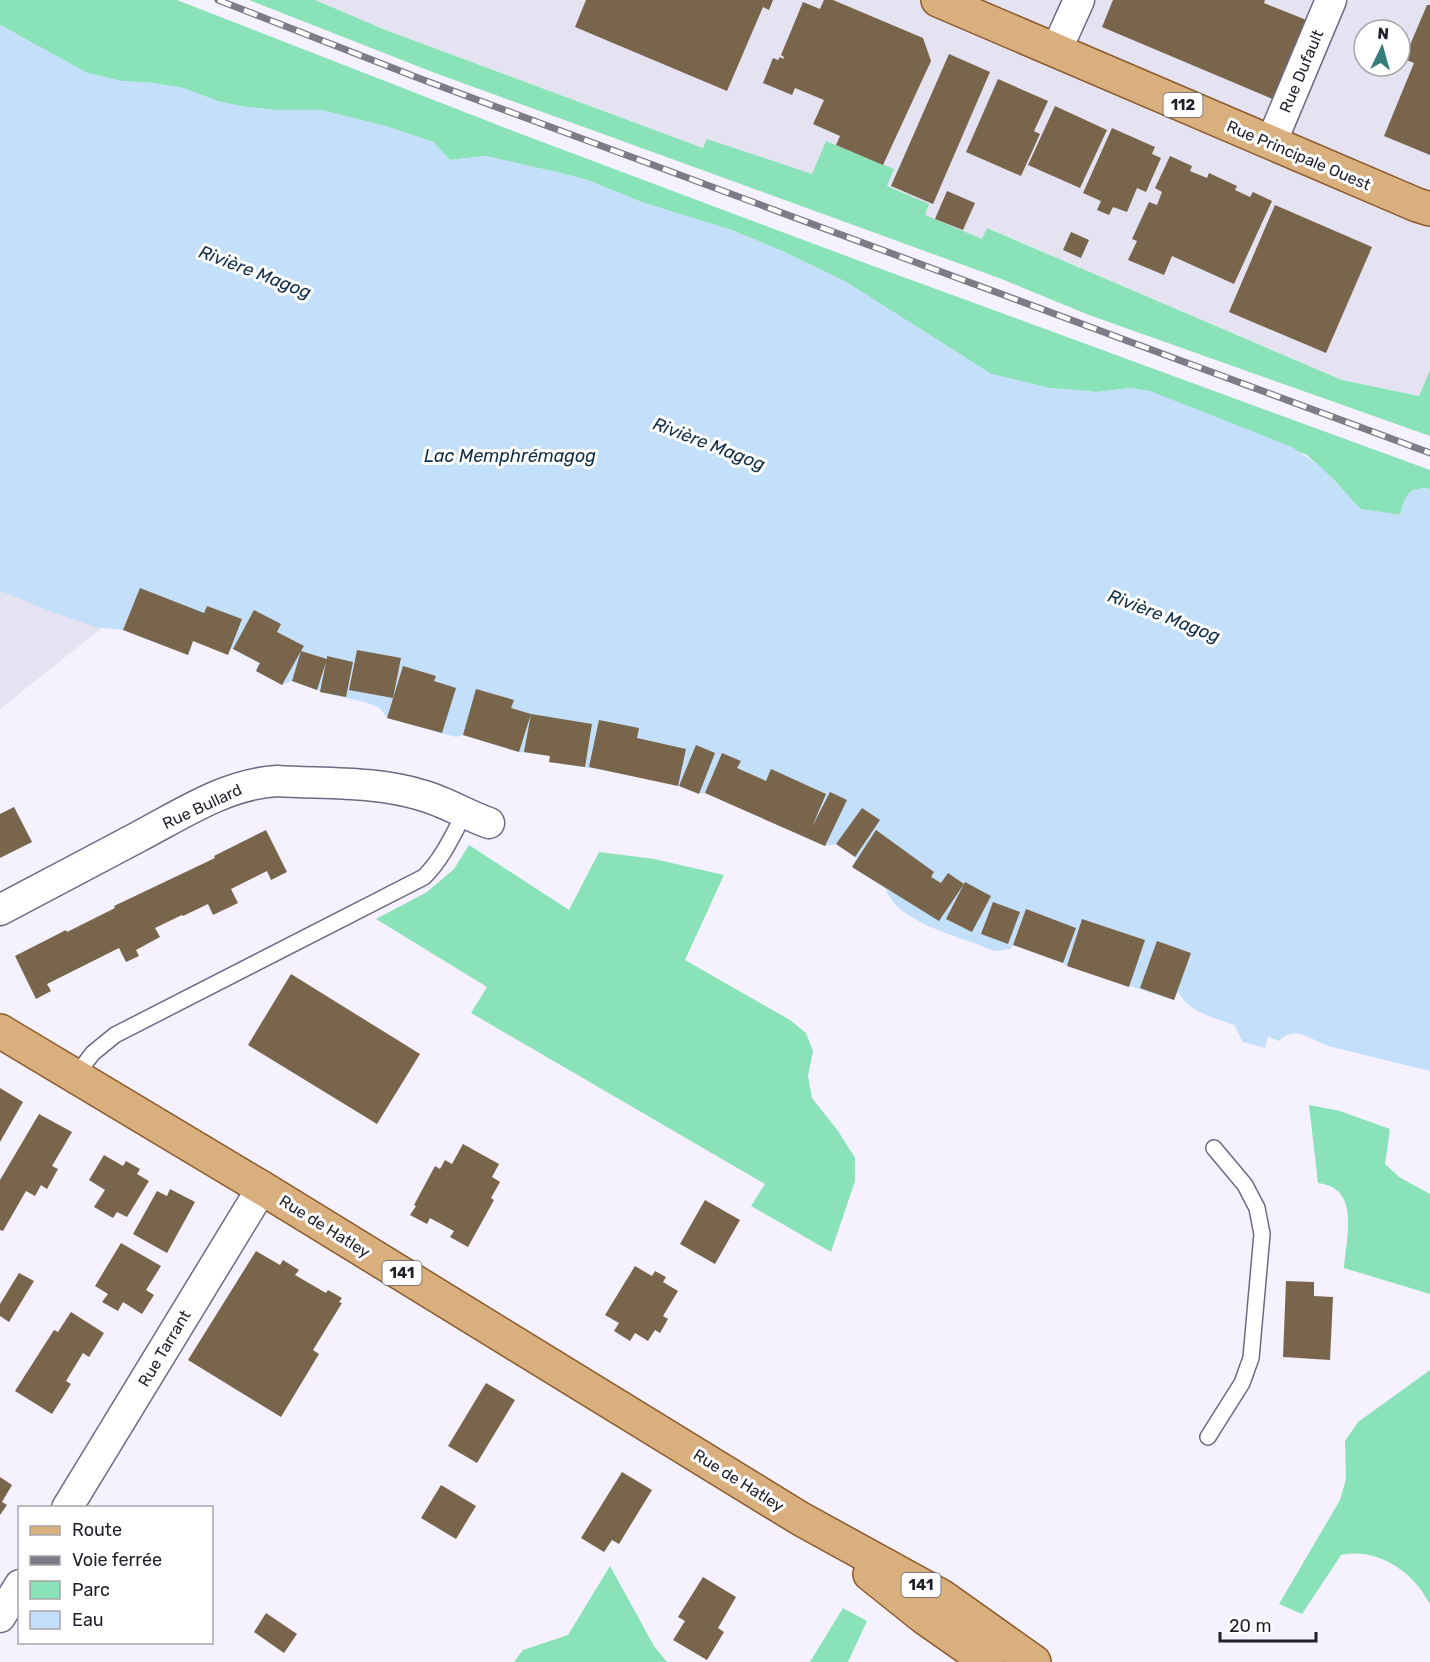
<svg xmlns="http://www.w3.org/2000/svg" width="1430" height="1662" viewBox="0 0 1430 1662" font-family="Rubik,sans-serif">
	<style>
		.built { fill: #e5e2f2; fill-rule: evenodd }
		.green { fill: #8ae2b9 }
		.water { fill: #c3dff9 }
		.building { fill: #79654c }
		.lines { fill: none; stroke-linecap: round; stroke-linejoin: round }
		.lane-casing { stroke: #706885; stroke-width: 18 }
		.street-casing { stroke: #706885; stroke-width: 33 }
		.primary-casing { stroke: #8a5a29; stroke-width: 36 }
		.lane { stroke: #fff; stroke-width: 15 }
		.street { stroke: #fff; stroke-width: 30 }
		.primary { stroke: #daaf7e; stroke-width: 33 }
		.rail-casing { stroke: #7e7a87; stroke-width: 7 }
		.rail { stroke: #fff; stroke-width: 4.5; stroke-dasharray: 14; stroke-linecap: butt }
		.labels { text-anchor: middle; stroke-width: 6; stroke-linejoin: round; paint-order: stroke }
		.shield { fill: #fff; stroke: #64626b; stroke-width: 1.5 }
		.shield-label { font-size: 15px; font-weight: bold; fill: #221f2b }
		.street-label { font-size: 16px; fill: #221f2b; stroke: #fff }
		.water-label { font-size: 18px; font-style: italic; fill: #102e47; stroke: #fff }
	</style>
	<rect width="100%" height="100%" fill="#f5f1ff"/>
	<g class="built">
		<path d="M315 0H1430V370L1420 396 1343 380 988 228 983 240 924 215 929 204 886 186 893 169 827 141 812 175 707 139 704 148 383 29ZM1364 30H1400V66H1364Z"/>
		<polygon points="0,591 57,614 102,628 0,709"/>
	</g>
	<g class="green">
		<path d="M0 0H177L513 131 873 266 1430 470V489C1408 486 1405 497 1400 515L1360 509 1332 478 1307 455 1131 388 1096 392 1049 388 991 374 846 282 782 251 731 230 641 202 587 180 556 172 485 156 450 160 433 142 385 126 321 110H274L239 106 217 101 183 88 153 83 121 81 87 73 0 25Z"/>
		<polygon points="249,0 315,0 383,29 703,148 707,139 812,174 826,141 894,169 887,186 929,204 925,215 982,239 987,228 1342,380 1419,396 1430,370 1430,436 1089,315 999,278 435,73"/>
		<polygon points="469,845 569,910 599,852 654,859 724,875 685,960 790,1020 806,1033 813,1051 808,1076 812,1098 838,1131 855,1158 855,1181 831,1252 751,1206 765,1184 471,1013 487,987 376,919 427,892 454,869"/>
		<path d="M1309 1105 1340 1111 1390 1129 1385 1164 1399 1177 1430 1194V1294L1344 1268C1346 1237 1361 1188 1318 1183Z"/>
		<path d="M1430 1370V1604C1426 1598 1422 1590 1417 1585 1399 1563 1369 1549 1341 1555L1302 1614 1279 1604 1340 1500 1346 1479 1345 1441 1358 1422Z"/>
		<polygon points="610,1566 654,1646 667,1662 514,1662 523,1650 568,1635"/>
		<polygon points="843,1608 867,1621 848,1662 810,1662"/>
	</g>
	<path class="water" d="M0 25 87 73 121 81 153 83 183 88 217 101 239 106 274 110H321L385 126 433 142 450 160 485 156 556 172 587 180 641 202 731 230 782 251 846 282 991 374 1049 388 1096 392 1131 388 1150 391 1292 447 1321 467 1360 509 1400 515C1405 497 1408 486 1430 489V1071L1328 1046 1304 1035 1295 1033 1286 1035 1279 1041 1268 1037 1265 1048 1243 1042 1234 1025C1212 1017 1191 1013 1178 992L1174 1000 1067 966 1063 963 1013 945 1010 949C1006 949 1000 951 996 951 989 950 981 945 974 943 948 934 894 918 886 889L852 867 857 858 837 844 825 846 705 793C695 795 688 788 678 786 636 773 592 769 549 762L550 756 519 752 463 735 456 737 419 727 387 718 380 708 364 702 320 692 317 690 292 681 282 685 256 671 259 663 231 648 193 641 188 655 123 630 95 627 57 614 0 591Z"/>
	<g class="building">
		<polygon points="586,0 773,0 769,10 763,7 727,91 575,27"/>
		<polygon points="824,0 833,0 923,38 931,61 883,165 836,145 840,136 813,124 824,100 795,88 792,95 763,83 773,58 778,60 780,57 783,59 784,57 781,55 803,2 820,9"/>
		<polygon points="1113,0 1265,0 1264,3 1309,21 1275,100 1102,27"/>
		<polygon points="1427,5 1430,5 1430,155 1384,136 1414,63 1404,59"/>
		<polygon points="949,54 990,72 933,204 891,186"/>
		<polygon points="998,79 1048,101 1034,131 1040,134 1021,176 966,152"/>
		<polygon points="1055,106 1107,130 1080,188 1028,165"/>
		<polygon points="1112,128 1155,147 1152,154 1161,158 1146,192 1137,188 1127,212 1113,207 1109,215 1097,210 1101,201 1083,193"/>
		<polygon points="1170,156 1192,166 1190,171 1207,178 1209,173 1237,186 1235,190 1250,197 1253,192 1272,201 1234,284 1172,256 1164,275 1128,260 1137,241 1132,239 1149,202 1157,205 1162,192 1155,188"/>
		<polygon points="947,191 975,203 963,230 935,219"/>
		<polygon points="1275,205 1372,247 1326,353 1229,312"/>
		<polygon points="1071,232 1089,240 1081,258 1063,250"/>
		<polygon points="140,588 204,613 207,606 242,619 228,655 193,641 188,655 123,630"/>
		<polygon points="254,610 281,624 277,632 304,646 301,651 327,659 327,656 353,662 346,697 320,692 326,662 317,690 292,681 301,651 282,685 256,671 260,663 233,649"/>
		<polygon points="357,650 401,658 393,698 349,690"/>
		<polygon points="403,666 436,676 434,681 456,688 442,733 387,718"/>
		<polygon points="476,689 514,700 511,708 531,714 592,724 585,767 549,762 550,756 524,752 531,714 519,752 463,735"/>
		<polygon points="599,720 639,728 637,738 686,749 678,786 589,767"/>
		<polygon points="696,745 715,753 699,794 679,786"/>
		<polygon points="722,753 741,761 737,768 766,781 771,769 826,794 812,827 830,792 847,800 825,846 705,793"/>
		<polygon points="14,807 32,842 0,858 0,814"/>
		<polygon points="862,808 880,820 855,857 836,844"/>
		<polygon points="266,830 287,872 271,880 267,871 231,889 238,903 213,915 208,904 183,916 182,915 155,928 160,937 136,950 139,956 126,962 119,948 47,984 51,991 36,999 15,956 66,930 67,932 115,908 114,906 215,858 214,856"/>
		<polygon points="876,830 934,872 931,877 941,883 948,873 964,884 939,921 852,867"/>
		<polygon points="965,882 991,896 972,932 946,919"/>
		<polygon points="993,902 1020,912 1008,944 981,934"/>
		<polygon points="1026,909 1076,928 1063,963 1013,945"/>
		<polygon points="1082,919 1145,940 1129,987 1067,966"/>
		<polygon points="1157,941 1191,953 1174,1000 1140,988"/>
		<polygon points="291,974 420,1054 377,1124 248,1045"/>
		<polygon points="0,1088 23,1102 0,1142"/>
		<polygon points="39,1114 72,1132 52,1166 58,1169 47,1189 41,1185 35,1196 26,1191 3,1231 0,1230 0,1180"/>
		<polygon points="463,1144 499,1164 492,1177 500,1182 491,1198 494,1200 468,1247 450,1237 454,1231 430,1218 427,1224 410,1215 416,1206 414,1205 435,1166 440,1169 445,1160 452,1164"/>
		<polygon points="104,1155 123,1166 126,1161 140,1169 137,1174 149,1181 127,1217 117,1212 113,1218 94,1207 105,1190 89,1180"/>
		<polygon points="170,1189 195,1202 167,1253 133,1234 157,1191 167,1196"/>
		<polygon points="705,1200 740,1220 715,1264 680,1244"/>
		<polygon points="121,1243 161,1266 146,1290 154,1295 142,1314 123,1302 118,1311 102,1302 108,1294 95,1286"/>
		<polygon points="256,1251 280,1265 283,1260 299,1270 295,1275 326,1293 328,1290 342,1298 339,1302 342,1303 313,1350 319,1354 281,1417 188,1360"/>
		<polygon points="635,1266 652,1276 655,1271 666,1277 663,1282 678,1291 663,1316 668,1319 660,1333 655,1330 648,1341 635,1333 630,1341 614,1331 619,1323 605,1315"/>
		<polygon points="19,1273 34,1281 9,1322 0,1316 0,1304"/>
		<polygon points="1286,1281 1314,1282 1314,1296 1333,1297 1330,1360 1283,1357"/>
		<polygon points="71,1312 104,1333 89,1357 83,1353 66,1381 71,1384 52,1414 15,1391 54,1330 58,1332"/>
		<polygon points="486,1383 515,1400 477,1463 448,1446"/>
		<polygon points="622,1472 652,1490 619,1544 612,1540 604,1552 581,1538"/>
		<polygon points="0,1477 12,1485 2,1502 7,1505 0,1515"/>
		<polygon points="441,1485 476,1506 456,1539 421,1518"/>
		<polygon points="703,1577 736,1597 718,1628 724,1632 707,1660 673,1640 685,1621 678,1617"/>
		<polygon points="266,1613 297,1634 284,1653 254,1632"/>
	</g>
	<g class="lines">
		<g class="lane-casing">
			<g id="lane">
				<path d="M75 1076 93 1053 115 1035 424 877C442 859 452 837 464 814"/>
				<polyline points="1208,1437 1242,1383 1251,1358 1262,1234 1257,1208 1245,1185 1214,1148"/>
			</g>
		</g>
		<g class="street-casing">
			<g id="street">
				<polyline points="1056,51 1079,0"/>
				<polyline points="1271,143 1331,0"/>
				<path d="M0 910C46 886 92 861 138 837 182 814 226 784 277 781 324 784 375 781 421 795 444 801 466 815 489 823"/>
				<polyline points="67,1508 262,1188"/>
				<polyline points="0,1617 20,1585"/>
			</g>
		</g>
		<g class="primary-casing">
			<g id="primary">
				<polyline points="938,0 1417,205 1430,209"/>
				<polyline points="0,1031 262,1188 801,1519 941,1596 1034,1662"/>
				<polyline points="870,1574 925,1618 988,1662"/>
			</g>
		</g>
		<use href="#lane" class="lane"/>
		<use href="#street" class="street"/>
		<use href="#primary" class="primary"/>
		<g class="rail-casing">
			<polyline id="rail" points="218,0 421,79 1430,453"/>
		</g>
		<use href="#rail" class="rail"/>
	</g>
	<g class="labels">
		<g class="shield">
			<rect x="1163.5" y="93" width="39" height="24" rx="4.5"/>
			<rect x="382.5" y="1261" width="39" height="24" rx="4.5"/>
			<rect x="901.5" y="1573" width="39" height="24" rx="4.5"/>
		</g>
		<g class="shield-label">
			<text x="1183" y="110">112</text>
			<text x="402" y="1278">141</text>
			<text x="921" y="1590">141</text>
		</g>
		<g class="street-label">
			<text transform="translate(1301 71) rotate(-67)" y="6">Rue Dufault</text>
			<text transform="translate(1299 155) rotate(23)" y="6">Rue Principale Ouest</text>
			<text transform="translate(202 806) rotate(-25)" y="6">Rue Bullard</text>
			<text transform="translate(325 1226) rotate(32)" y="6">Rue de Hatley</text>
			<text transform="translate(164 1348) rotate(-59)" y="6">Rue Tarrant</text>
			<text transform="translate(739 1480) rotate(32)" y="6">Rue de Hatley</text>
		</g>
		<g class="water-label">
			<text transform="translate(255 272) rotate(21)" y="6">Rivière Magog</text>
			<text transform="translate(709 444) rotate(21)" y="6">Rivière Magog</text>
			<text x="510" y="462">Lac Memphrémagog</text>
			<text transform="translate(1164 616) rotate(21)" y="6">Rivière Magog</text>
		</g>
	</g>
	<rect x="18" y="1506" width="195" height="138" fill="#ffffff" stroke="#a7a5aa" stroke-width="1.5"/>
	<rect x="30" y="1526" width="30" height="9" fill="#daaf7e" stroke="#a7a5aa" stroke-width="1.5"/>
	<text x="72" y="1536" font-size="18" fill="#221f2b">Route</text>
	<rect x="30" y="1556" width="30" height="9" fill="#7e7a87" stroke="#a7a5aa" stroke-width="1.5"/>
	<text x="72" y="1566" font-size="18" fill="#221f2b">Voie ferrée</text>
	<rect x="30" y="1581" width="30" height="18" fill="#8ae2b9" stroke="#a7a5aa" stroke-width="1.5"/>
	<text x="72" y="1596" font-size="18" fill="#221f2b">Parc</text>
	<rect x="30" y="1611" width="30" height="18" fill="#c3dff9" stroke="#a7a5aa" stroke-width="1.5"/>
	<text x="72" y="1626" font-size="18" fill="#221f2b">Eau</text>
	<g transform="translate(1382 48) rotate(5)"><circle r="28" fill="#ffffff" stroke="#a7a5aa" stroke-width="1.5"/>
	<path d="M0-4.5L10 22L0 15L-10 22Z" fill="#347d7a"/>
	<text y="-9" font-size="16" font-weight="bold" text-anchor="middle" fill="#221f2b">N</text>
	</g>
	<path d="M1220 1632v9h96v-9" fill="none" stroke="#221f2b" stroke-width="3"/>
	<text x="1229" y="1632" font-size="18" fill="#221f2b" stroke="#ffffff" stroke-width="4.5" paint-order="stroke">20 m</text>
</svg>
